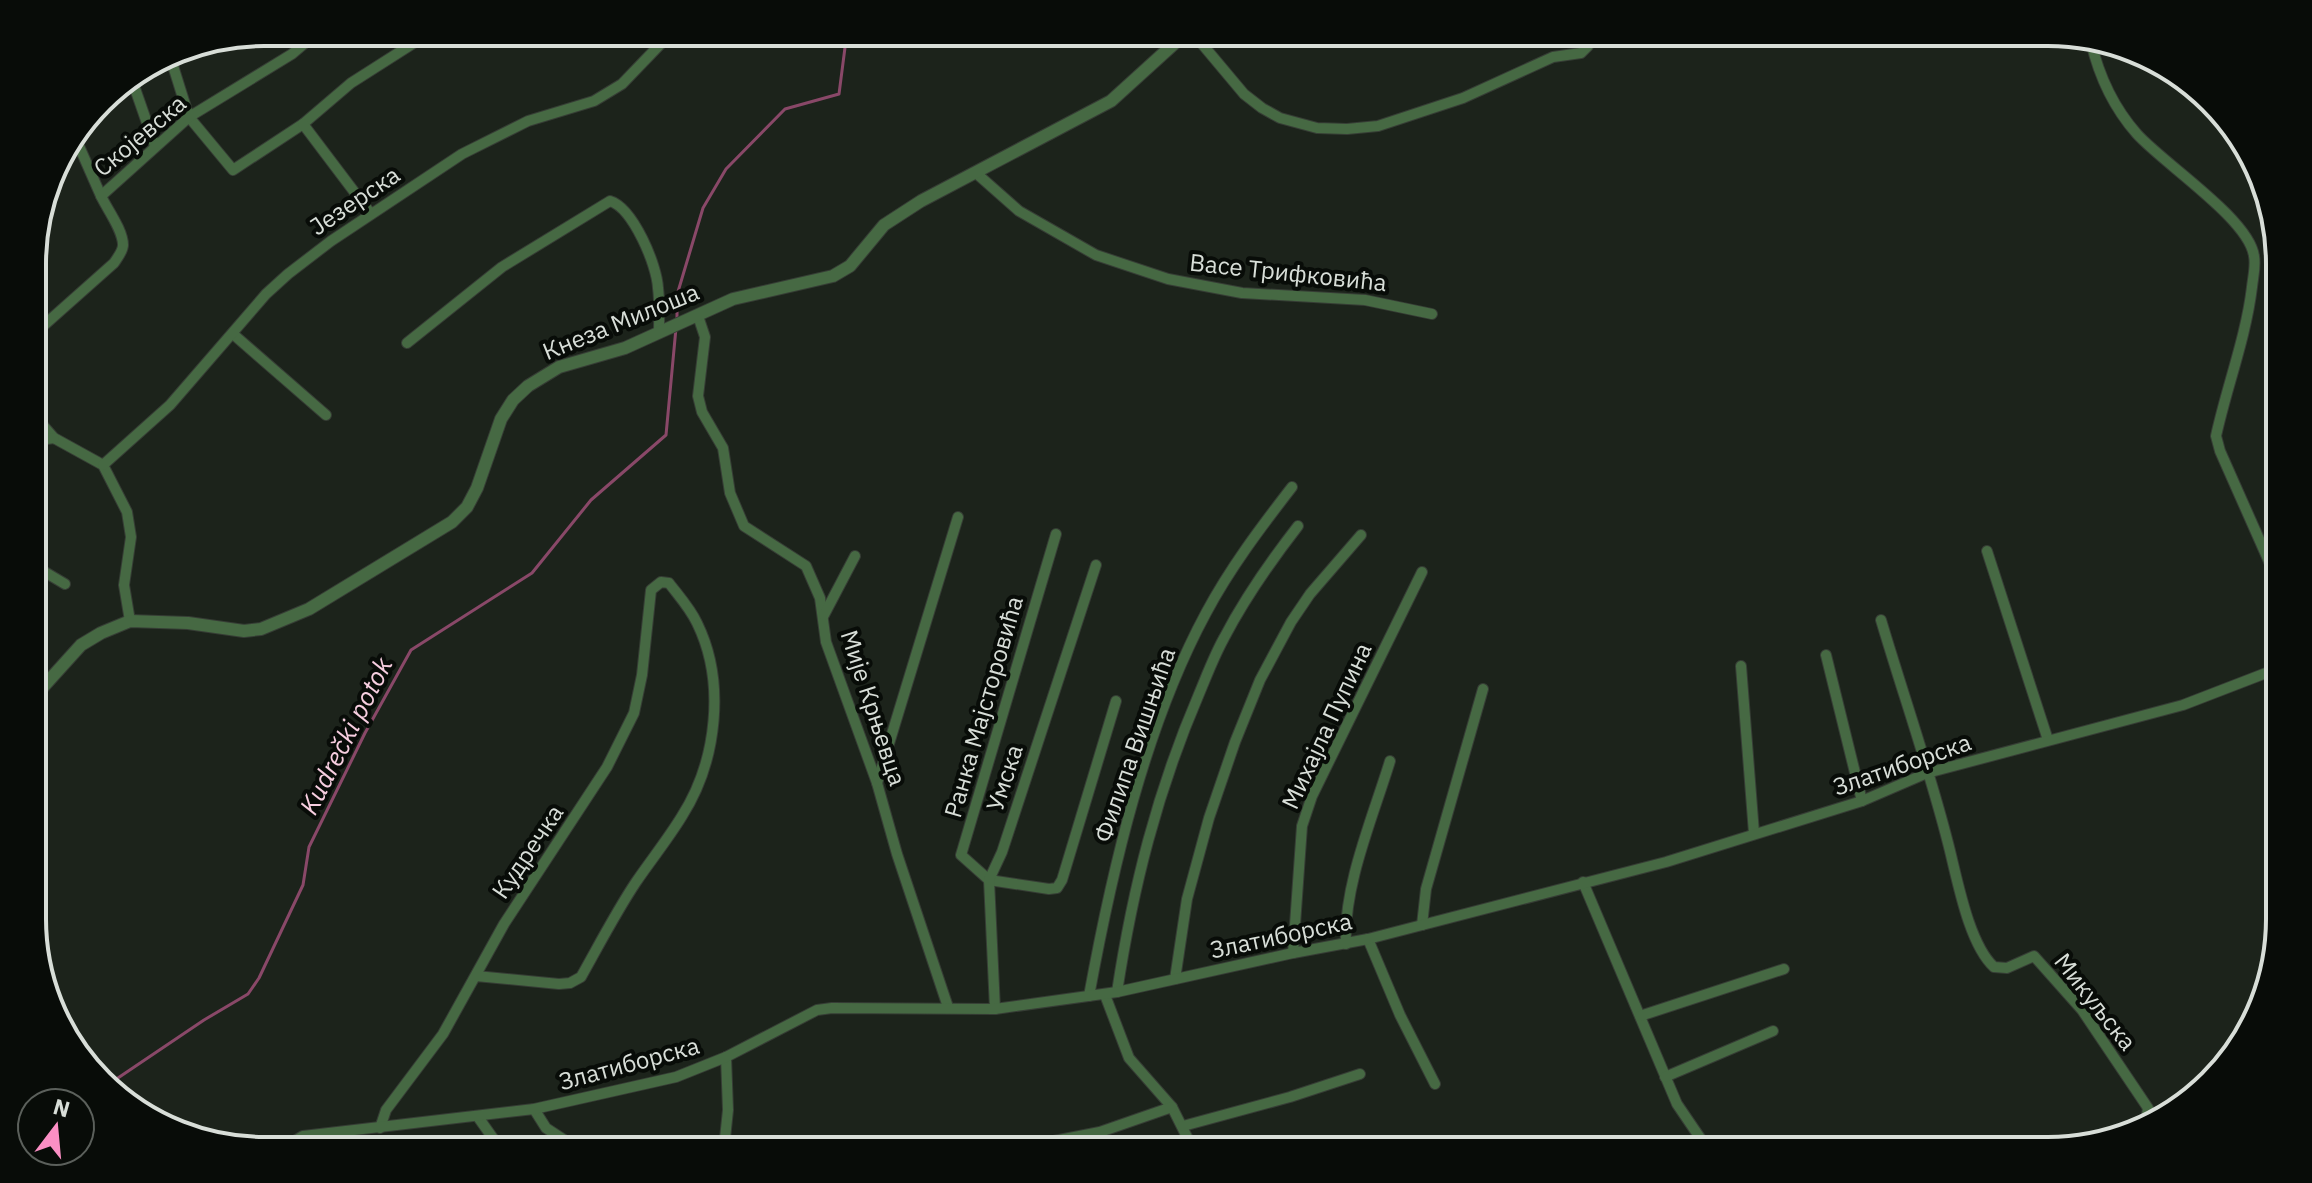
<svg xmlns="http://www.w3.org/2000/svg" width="2312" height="1183" viewBox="0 0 2312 1183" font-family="'IBM Plex Sans',sans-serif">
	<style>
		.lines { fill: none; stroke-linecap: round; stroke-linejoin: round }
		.stream { stroke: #894868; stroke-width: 3 }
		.minor-casing { stroke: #363d35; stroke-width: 12 }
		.tertiary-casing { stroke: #363d35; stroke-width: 14 }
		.minor { stroke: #466943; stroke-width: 10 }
		.tertiary { stroke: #466943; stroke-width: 12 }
		.labels { text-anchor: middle; stroke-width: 8; stroke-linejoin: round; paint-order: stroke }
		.street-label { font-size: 24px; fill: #d8ded8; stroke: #080c08 }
		.water-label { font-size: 26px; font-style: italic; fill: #f7cee0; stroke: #080c08 }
		.rim { fill: none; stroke: #d8ded8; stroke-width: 4 }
	</style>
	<rect width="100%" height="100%" fill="#1c231b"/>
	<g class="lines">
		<g class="stream">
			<polyline points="677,320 677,295 703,208 726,169 785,109 839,94 847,32"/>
			<polyline points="109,1084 204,1020 248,994 259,978 303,885 309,847 365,733 411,650 532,573 591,500 666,435 676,328"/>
		</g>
		<g class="minor-casing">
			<g id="minor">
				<polyline points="1192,32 1244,94 1262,108 1280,118 1317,128 1347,129 1378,126 1463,98 1553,57 1581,53 1588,46 1590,32"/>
				<path d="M2091 42C2099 76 2114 108 2137 134 2164 164 2249 219 2254 256 2256 266 2253 277 2252 287 2246 337 2227 386 2216 436L2220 451 2279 584"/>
				<polyline points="169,53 189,117 233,170 303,124 351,83 431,32"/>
				<polyline points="172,63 198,45"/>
				<polyline points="131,77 155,146"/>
				<polyline points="303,124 371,214"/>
				<polyline points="75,137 101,196"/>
				<polyline points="976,173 1019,211 1096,255 1168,279 1242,293 1365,300 1432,314"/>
				<polyline points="698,316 705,337 698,396 702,412 723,448 730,493 744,526 806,566 820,598 826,642 877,783 897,854 948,1007"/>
				<polyline points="233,334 326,415"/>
				<path d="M33 335 114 263C118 257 123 251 123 245 123 230 107 209 101 196L189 117 292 54 318 32"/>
				<path d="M407 343 502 267 610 201C633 208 657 265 658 288 660 303 659 318 659 333"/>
				<polyline points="33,414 54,438 103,465 127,512 131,537 124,585 130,621"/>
				<polyline points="33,441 54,438"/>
				<polyline points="103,465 170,405 266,294 288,274 331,241 462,154 528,121 594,101 622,84 672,32"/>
				<polyline points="1056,534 961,855 989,880 1049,889 1057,888 1062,880 1116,701"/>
				<polyline points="1987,551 2048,740"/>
				<polyline points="33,565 65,584"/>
				<polyline points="824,615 855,556"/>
				<path d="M1881 620C1903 694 1929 768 1948 843 1957 877 1968 943 1994 967L2007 968 2034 956 2082 1010 2148 1108 2146 1122"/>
				<polyline points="1826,655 1862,801"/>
				<polyline points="1741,666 1754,833"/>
				<polyline points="877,783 958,517"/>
				<polyline points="1583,882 1677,1104 1709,1151"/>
				<polyline points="1422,925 1426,889 1483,689"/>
				<polyline points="1368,939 1400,1015 1435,1084"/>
				<path d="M1346 944C1343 886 1373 817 1390 761"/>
				<polyline points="1293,953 1302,826 1312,796 1422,572"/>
				<polyline points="1175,979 1187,899 1209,818 1235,742 1260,680 1291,622 1310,594 1361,535"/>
				<path d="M1117 992C1133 887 1157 792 1199 694 1207 675 1214 656 1224 638 1245 598 1270 562 1298 526"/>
				<polyline points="1105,995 1129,1058 1172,1107 1194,1151"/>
				<path d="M1089 996C1112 870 1145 726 1206 613 1230 568 1261 527 1292 487"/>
				<polyline points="995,1009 989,880 1002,852 1096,565"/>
				<polyline points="1640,1016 1784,969"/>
				<polyline points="1665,1077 1773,1031"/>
				<polyline points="534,1109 546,1128 581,1151"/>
				<polyline points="478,1117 502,1151"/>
				<polyline points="1183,1126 1290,1097 1360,1074"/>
				<path d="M380 1128 386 1110 443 1034 504 924 607 767 634 713 642 675 651 590 661 582 669 583C678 595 690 608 697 623 726 682 717 761 682 816 668 839 651 860 636 882 616 912 599 945 581 977L570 983 559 984 476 976"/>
				<polyline points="724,1148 728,1110 726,1057"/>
				<polyline points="1018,1148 1100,1132 1172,1107"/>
				<polyline points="278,1151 303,1136 534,1109 676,1077 726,1057 817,1010 832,1008 995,1009 1117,992 1293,953 1368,939 1666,862 1862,801 1927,773 2183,705 2279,668"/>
			</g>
		</g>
		<g class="tertiary-casing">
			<polyline id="tertiary" points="34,697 81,645 101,633 130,621 188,623 244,631 261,629 309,609 452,522 467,507 477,488 501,419 513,400 528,386 559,367 625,348 733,299 833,276 850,266 884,225 921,201 1111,101 1187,32"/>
		</g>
		<use href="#minor" class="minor"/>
		<use href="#tertiary" class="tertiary"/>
	</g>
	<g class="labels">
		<g class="street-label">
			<text transform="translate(140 136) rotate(-40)" y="8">Скојевска</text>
			<text transform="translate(355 201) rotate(-34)" y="8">Језерска</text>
			<text transform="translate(1288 273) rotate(6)" y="8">Васе Трифковића</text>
			<text transform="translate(621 322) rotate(-22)" y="8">Кнеза Милоша</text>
			<text transform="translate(984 707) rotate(-74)" y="8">Ранка Мајсторовића</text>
			<text transform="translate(873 708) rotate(72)" y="8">Мије Крњевца</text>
			<text transform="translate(1327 726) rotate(-65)" y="8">Михајла Пупина</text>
			<text transform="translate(1135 745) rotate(-71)" y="8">Филипа Вишњића</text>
			<text transform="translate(1902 765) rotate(-19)" y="8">Златиборска</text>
			<text transform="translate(1005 778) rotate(-72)" y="8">Умска</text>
			<text transform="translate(528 852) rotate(-56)" y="8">Кудречка</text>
			<text transform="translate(1281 936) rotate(-12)" y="8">Златиборска</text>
			<text transform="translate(2095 1002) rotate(52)" y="8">Микуљска</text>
			<text transform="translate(629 1064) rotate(-15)" y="8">Златиборска</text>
		</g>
		<g class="water-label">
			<text transform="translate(346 736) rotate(-63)" y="9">Kudrečki potok</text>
		</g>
	</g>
	<path d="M0 0H2312V1183H0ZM264 46H2048A218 218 0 0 1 2266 264V919A218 218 0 0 1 2048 1137H264A218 218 0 0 1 46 919V264A218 218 0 0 1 264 46Z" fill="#080c08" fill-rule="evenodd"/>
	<path class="rim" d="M264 46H2048A218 218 0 0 1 2266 264V919A218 218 0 0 1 2048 1137H264A218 218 0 0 1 46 919V264A218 218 0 0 1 264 46Z"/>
	<g transform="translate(56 1127) rotate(16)"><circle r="38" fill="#080c08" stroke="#5b605b" stroke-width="2"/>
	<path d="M0-6L14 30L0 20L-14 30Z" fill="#fb8fc4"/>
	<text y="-12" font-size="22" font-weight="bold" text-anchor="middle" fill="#d8ded8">N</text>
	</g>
</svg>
